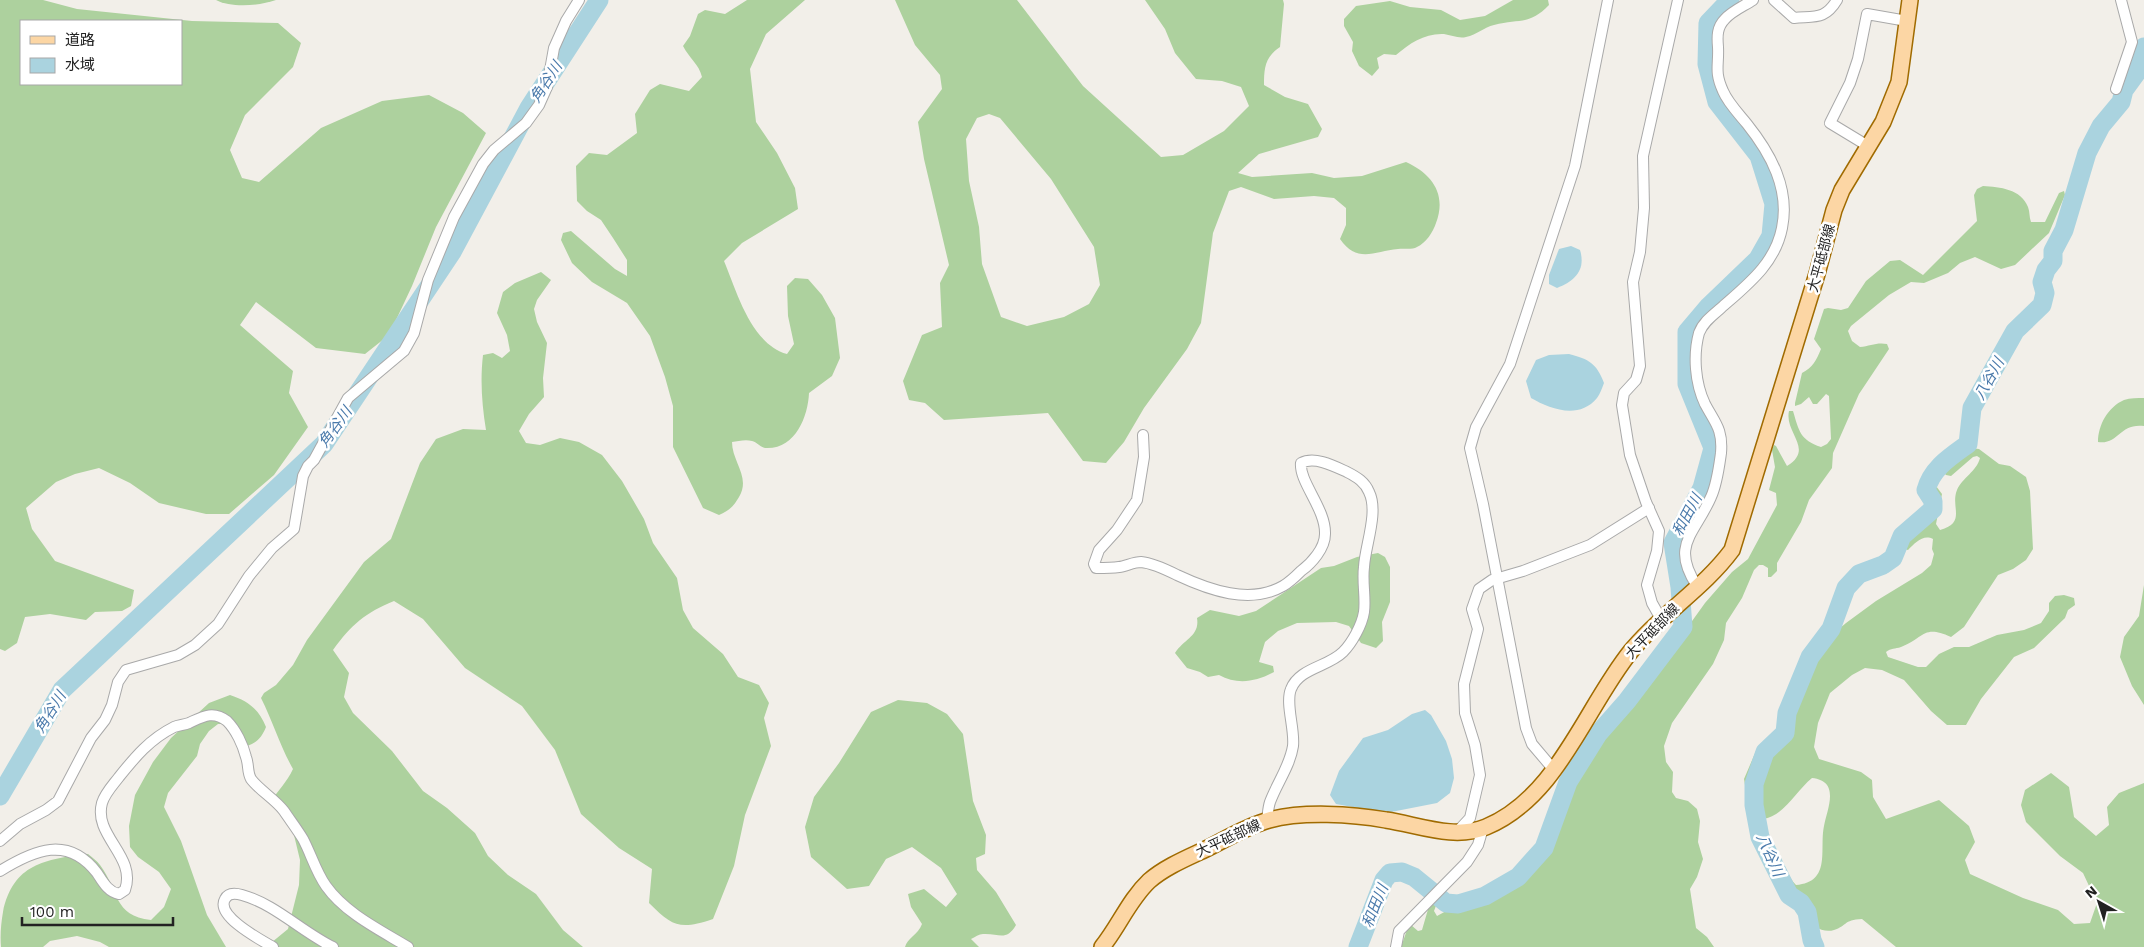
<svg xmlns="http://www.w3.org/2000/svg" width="2144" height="947" viewBox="0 0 2144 947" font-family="'Work Sans','Noto Sans JP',sans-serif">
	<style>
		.forest { fill: #add19e; fill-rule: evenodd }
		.water { fill: #aad3df }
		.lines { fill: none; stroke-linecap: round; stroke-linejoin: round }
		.river { stroke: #aad3df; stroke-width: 19 }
		.street-casing { stroke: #a9a9a9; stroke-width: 12 }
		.primary-casing { stroke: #a06b00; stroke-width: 18 }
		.street { stroke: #fff; stroke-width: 10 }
		.primary { stroke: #fcd6a4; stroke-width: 15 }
		.labels { text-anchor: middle; stroke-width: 5; stroke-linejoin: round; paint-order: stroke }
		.street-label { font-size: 14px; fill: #222; stroke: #fff }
		.water-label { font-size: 15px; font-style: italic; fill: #4a7aab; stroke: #fff }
	</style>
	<rect width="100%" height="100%" fill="#f2efe9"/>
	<g class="forest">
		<path d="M0 0H43L77 9 192 21 278 23 301 43 293 67 245 115 230 150 242 178 259 182 321 128 382 101 429 95 463 113 486 133 436 227 412 286 389 335 365 354 316 348 256 302 240 325 293 371 289 393 308 427 274 475 229 514H206L159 503 130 483 99 468 75 474 56 482 26 508 32 529 55 561 134 590 131 606 122 611 95 612 86 620 50 614 25 617 17 643 5 651 0 649ZM21 21H181V84H21Z"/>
		<path d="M216 0H276C259 6 231 8 216 0Z"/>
		<path d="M747 0H805L766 34 750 69 756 122 777 153 795 188 798 209 742 243 724 261C737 292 751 344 787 354L794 344 788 316 787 286 795 278 808 279 822 295 835 318 840 358 832 376 809 393C808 417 795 450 765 448 760 447 757 442 752 441 746 439 738 441 732 442 732 462 751 477 739 497 733 507 730 510 719 515L703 508 673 447V406L665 377 650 336 627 303 592 282 572 263 561 240 563 233 571 231 615 269 627 276V260L613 238 601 220 587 211 577 201 576 166 589 153 607 155 637 133 635 114 650 90 660 84 689 91 702 77C699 64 689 58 683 46L690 36 698 14 705 10 725 14Z"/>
		<path d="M895 0H1017L1083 86 1161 157 1183 155 1224 131 1249 106 1241 87 1222 81 1196 79 1175 53 1165 29 1145 0H1283L1284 4 1280 47C1265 57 1264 68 1264 85L1285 97 1308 104 1322 129 1318 137 1259 154 1238 173 1252 177 1312 173 1334 178 1362 176 1406 162C1432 174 1447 194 1436 223 1433 232 1426 243 1417 247 1412 250 1404 248 1398 249 1375 251 1357 264 1340 239L1346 225V208L1334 198 1314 196 1274 199 1241 187 1229 191 1213 233 1201 323 1187 349 1144 408 1124 442 1106 463 1083 461 1048 413 944 420 925 403 909 400 903 381 922 335 942 327 940 283 949 265 924 159 918 122 942 89 940 75 915 45ZM989 114 1000 118 1051 179 1094 247 1100 285 1089 304 1064 317 1027 326 1001 317 982 264 979 227 969 181 966 139 977 118Z"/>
		<path d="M1513 0H1548L1549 5C1529 26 1519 18 1494 25 1484 27 1477 35 1466 37 1459 39 1451 35 1444 34 1425 33 1410 43 1396 55L1384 54 1377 58 1379 68 1372 76 1359 66 1352 51 1353 42 1344 26V19L1356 6 1390 1 1410 7 1441 10 1460 20 1485 16Z"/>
		<path d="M1983 186C2000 187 2021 189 2028 207 2030 212 2029 217 2031 222H2045L2059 193 2064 191 2065 195 2049 233 2015 265 2001 269 1975 257 1960 263 1948 273 1924 283 1911 282 1889 295 1851 326 1848 331 1852 341 1860 347C1870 346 1877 342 1887 344L1889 349 1859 394 1833 453 1832 468 1809 500 1801 522 1777 563V571L1771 577H1768V568L1763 565H1759L1754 570 1742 598 1726 623 1724 640 1713 664 1672 723 1664 746 1666 762 1673 772 1672 792 1676 798 1688 801 1697 809 1700 821 1698 842 1703 859 1697 877 1690 889 1696 928 1707 937 1714 947H1401L1408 927 1411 925 1418 931 1422 930 1429 906 1434 902 1437 903 1434 911 1437 916 1448 910 1460 911 1468 905H1482L1506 893 1519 882 1547 850 1569 791 1594 747 1644 688 1705 603 1732 572 1748 559 1777 505 1776 493 1769 490 1775 467 1772 450 1774 445 1776 446 1787 466C1815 449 1784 433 1789 411H1793C1799 431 1800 440 1821 447L1827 444 1831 439 1829 396 1826 394 1817 404H1813L1809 397 1801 404 1795 406V403L1802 373C1813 367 1816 361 1821 349L1814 339 1824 309 1828 308 1841 310 1848 308 1866 281 1890 261 1900 260 1923 275 1977 221 1974 195 1977 189Z"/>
		<path d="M541 272 551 280 537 300 534 309 537 322 547 343 543 378 544 397 529 414 519 431 526 443 540 445 560 438 579 442 602 455 622 481 644 519 653 543 677 578 683 610 693 628 723 654 738 677 759 685 769 703 764 718 771 746 745 815 734 866 713 919C680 930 673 927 649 903L652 869 619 848 581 814 555 750 522 706 465 668 423 619 394 601C365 613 352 624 333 650L349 673 344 697 353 713 392 751 423 791 447 808 475 833 488 856 508 875 536 894 563 930 583 947H266L288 929 299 885 300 860 293 831 271 802C278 790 287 782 293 769 280 746 273 722 261 698L264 693 276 685 293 665 307 640 364 562 391 539 420 463 436 439 463 429 486 430C482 405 480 381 483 355L493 353 502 358 510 351 507 335 497 313 503 292 515 283Z"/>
		<path d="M2144 398V426C2119 423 2119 445 2098 442 2098 425 2108 407 2124 400 2130 398 2138 398 2144 398Z"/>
		<path d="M1970 448 1979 449 1999 464 2010 466 2026 477 2030 491 2033 549 2026 560 2013 569 1998 575 1964 627 1951 637C1923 624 1924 638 1901 647 1895 649 1891 648 1886 652L1888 657 1918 667H1926L1939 654 1954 647H1969L1997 635 2024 630 2041 623 2049 611V603L2055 596 2064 595 2074 598 2075 605 2068 610 2065 618 2034 648 2014 657 1981 699 1966 725H1947L1931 711 1904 680 1882 670 1865 668 1852 675 1830 693 1818 723 1814 747 1819 759 1861 772 1872 780 1873 797 1886 819 1939 800 1969 826 1975 842 1965 860 1970 874 2023 898 2058 910 2074 924 2090 923 2097 903 2083 873 2060 856 2026 822 2021 805 2025 790 2051 773 2069 787 2074 817 2096 836 2109 825 2107 807 2119 793 2144 783V947H1896L1862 919C1843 920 1847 926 1834 930 1805 939 1776 873 1762 855L1759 848 1761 846C1783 846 1783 872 1796 885 1832 882 1819 849 1824 826 1827 809 1841 781 1812 778 1796 791 1784 816 1763 819L1755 813 1748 803 1744 779 1756 751 1781 734 1784 726 1783 716 1799 684 1806 660 1814 650 1846 623 1876 601 1922 573 1931 565 1934 554 1932 549 1933 539C1923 534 1915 543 1908 550L1901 548C1899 534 1923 526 1931 516 1935 511 1936 506 1938 500L1933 495V488L1936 486 1942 494 1936 524 1940 530C1967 522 1950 507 1957 490 1962 478 1977 471 1980 458L1977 456 1973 457 1951 476 1946 475 1942 471C1947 459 1960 454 1970 448Z"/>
		<path d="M1378 553 1385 557 1390 567V602L1382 622 1383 641 1376 648 1361 643 1349 626 1336 622 1297 623 1278 631 1265 642 1259 662 1273 666 1274 672C1256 682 1237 685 1219 675L1208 677 1200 672 1187 668 1175 653C1184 639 1200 636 1197 618L1210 610 1239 616 1256 611 1321 568 1334 566 1357 557Z"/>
		<polygon points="2144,585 2144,705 2132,686 2120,657 2124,637 2139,616"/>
		<path d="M230 695C248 701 259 709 266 727 262 737 257 743 247 746L224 724H218L209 731 200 744 197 756 168 793 164 807 181 841 207 915 226 947H109L100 942 77 936 50 941 43 947H1C0 936 1 923 3 912 13 864 45 859 88 854 92 857 97 861 100 865 119 890 113 916 151 920L164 907 171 889 159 872 138 857 130 847 129 826 135 795 153 762 171 738 209 703Z"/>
		<path d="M898 700 927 703 947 714 963 734 973 801 986 835 985 854 976 858 977 870 996 892 1016 925C1006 942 999 933 983 934 979 934 975 937 971 939L979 947H905C907 938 918 935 922 924L911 907 908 894 924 889 946 907 957 894 941 868 912 847 886 859 869 886 847 889 811 857 805 827 814 797 839 763 871 712Z"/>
	</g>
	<g class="water">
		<path d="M1571 246 1580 250C1586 270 1575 281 1557 288L1549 284V275L1559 249Z"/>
		<path d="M1569 354C1589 359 1597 364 1604 383 1602 388 1600 394 1597 398 1579 420 1550 409 1531 398L1526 381 1536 360 1549 355Z"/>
		<polygon points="1425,710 1431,715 1446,741 1452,759 1454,778 1450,793 1437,803 1386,813 1336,804 1330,795 1339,771 1363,738 1388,730 1412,714"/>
	</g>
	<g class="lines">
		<g class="river">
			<polyline points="0,796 62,690 324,444 452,252 529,108 599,0"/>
			<polyline points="1358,947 1384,880 1390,873 1402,872 1414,877 1446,903 1458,904 1485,896 1518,877 1544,848 1568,782 1598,734 1627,701 1683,627 1680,587 1673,543 1702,488 1713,448 1687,384 1687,332 1709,306 1758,259 1771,236 1774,204 1759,156 1717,102 1707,64 1708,23 1730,0"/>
			<path d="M1815 947 1812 940 1807 912 1801 903 1789 895 1760 837 1754 805V784L1765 752 1785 733 1787 713 1810 657 1831 629 1846 588 1859 574 1883 565 1893 558 1902 536 1933 509V501L1926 490C1932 468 1950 457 1968 444L1972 408 2015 331 2042 305 2045 293 2042 282 2046 270 2053 261V251L2064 230 2087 153 2101 126 2121 102 2124 90 2138 71 2144 47"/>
		</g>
		<g class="street-casing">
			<g id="street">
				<path d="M1774 0 1794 18C1815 16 1825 20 1837 0"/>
				<polyline points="2116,89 2132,42 2121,0"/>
				<polyline points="1868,146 1830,123 1850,83 1858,59 1867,14 1907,21"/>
				<path d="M1143 435 1144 457 1137 500 1117 530 1099 550 1094 564 1096 568C1104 568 1112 568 1119 567 1126 566 1134 562 1141 562 1153 563 1167 570 1177 575 1209 590 1250 605 1283 586 1290 582 1296 576 1301 571 1312 563 1325 548 1325 534 1326 509 1299 482 1301 463 1315 456 1334 466 1347 472 1357 477 1365 482 1369 492 1379 512 1365 546 1364 567 1362 582 1366 598 1364 612 1362 625 1352 643 1343 652 1328 667 1299 668 1291 689 1285 703 1295 729 1293 746 1290 766 1277 783 1270 802 1268 808 1268 814 1267 820"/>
				<path d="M1697 586C1670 545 1695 534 1711 497 1717 484 1719 467 1721 453 1723 429 1715 423 1705 404 1695 383 1693 355 1699 333 1703 322 1713 315 1721 308 1747 285 1775 264 1782 228 1790 189 1771 154 1747 124 1739 114 1728 103 1723 91 1714 71 1719 66 1718 47 1717 36 1717 27 1725 19 1732 11 1744 6 1753 0"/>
				<polyline points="1661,619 1652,603 1647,585 1657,551 1659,531 1646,502 1630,455 1622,405 1624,393 1636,380 1640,366 1633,282 1640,252 1644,208 1643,156 1678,0"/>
				<polyline points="1554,770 1532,744 1526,728 1483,504 1470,448 1476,427 1510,364 1575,166 1608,0"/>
				<polyline points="1457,832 1470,818 1480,775 1475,745 1465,713 1464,684 1478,629 1472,609 1479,589 1492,580 1523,571 1590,545 1649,508"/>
				<polyline points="0,841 20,824 46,810 58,801 91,738 105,720 112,705 118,682 126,670 178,655 195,645 218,624 249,576 272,548 294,529 303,476 308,466 314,460 348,398 404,351 414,333 428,280 454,217 483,164 494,150 526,123 539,105 547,87 554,48 566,21 579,0"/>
				<path d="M0 871C34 850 68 835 97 873 103 882 108 892 119 894L125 890C137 856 93 836 102 803 105 793 113 785 119 777 135 757 150 739 174 727 179 725 184 725 189 723 202 717 213 710 227 721 236 730 243 745 246 757 249 765 247 772 251 779 259 790 275 799 284 811 290 820 297 829 303 839 311 854 316 872 326 886 345 913 380 930 408 947"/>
				<path d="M273 947C261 940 215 916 225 899 228 893 235 893 242 895 275 904 302 932 333 947"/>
				<polyline points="1396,947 1399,931 1405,925 1467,862 1478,845 1483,828"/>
			</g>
		</g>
		<g class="primary-casing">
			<path id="primary" d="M1102 947C1119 926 1129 900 1149 881 1165 867 1187 858 1206 849 1226 839 1247 826 1269 820 1302 811 1352 814 1386 820 1419 825 1454 840 1486 827 1558 797 1585 708 1631 651 1661 614 1704 588 1732 550L1817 274 1834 210 1842 190 1883 122 1899 82 1910 0"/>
		</g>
		<use href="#street" class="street"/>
		<use href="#primary" class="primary"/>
	</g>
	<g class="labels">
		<g class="street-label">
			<text transform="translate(1821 258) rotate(-75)" y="5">大平砥部線</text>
			<text transform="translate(1652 631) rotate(-46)" y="5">大平砥部線</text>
			<text transform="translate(1228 838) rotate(-25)" y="5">大平砥部線</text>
		</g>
		<g class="water-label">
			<text transform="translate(546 82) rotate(-57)" y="5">角谷川</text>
			<text transform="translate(1989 379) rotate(-61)" y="5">八谷川</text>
			<text transform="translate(335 427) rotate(-54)" y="5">角谷川</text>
			<text transform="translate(1687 515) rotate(-62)" y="5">和田川</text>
			<text transform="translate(50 712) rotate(-58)" y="5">角谷川</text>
			<text transform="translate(1770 855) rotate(66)" y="5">八谷川</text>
			<text transform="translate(1375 906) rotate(-68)" y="5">和田川</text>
		</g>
	</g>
	<rect x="20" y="20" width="162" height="65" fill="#ffffff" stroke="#a7a7a7"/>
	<rect x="30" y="36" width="25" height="8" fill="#fcd6a4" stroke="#a7a7a7"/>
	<text x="65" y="45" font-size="15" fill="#222222">道路</text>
	<rect x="30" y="58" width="25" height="15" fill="#aad3df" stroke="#a7a7a7"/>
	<text x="65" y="70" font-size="15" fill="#222222">水域</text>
	<g transform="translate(2099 902) rotate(321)" stroke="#ffffff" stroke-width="4" paint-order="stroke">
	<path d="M0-4L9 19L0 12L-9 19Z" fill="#222222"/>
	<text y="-8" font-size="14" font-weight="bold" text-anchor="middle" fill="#222222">N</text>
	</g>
	<path d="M22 917v8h151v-8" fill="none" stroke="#222222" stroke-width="2.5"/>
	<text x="30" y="917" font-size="15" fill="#222222" stroke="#ffffff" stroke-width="4" paint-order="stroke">100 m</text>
</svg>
